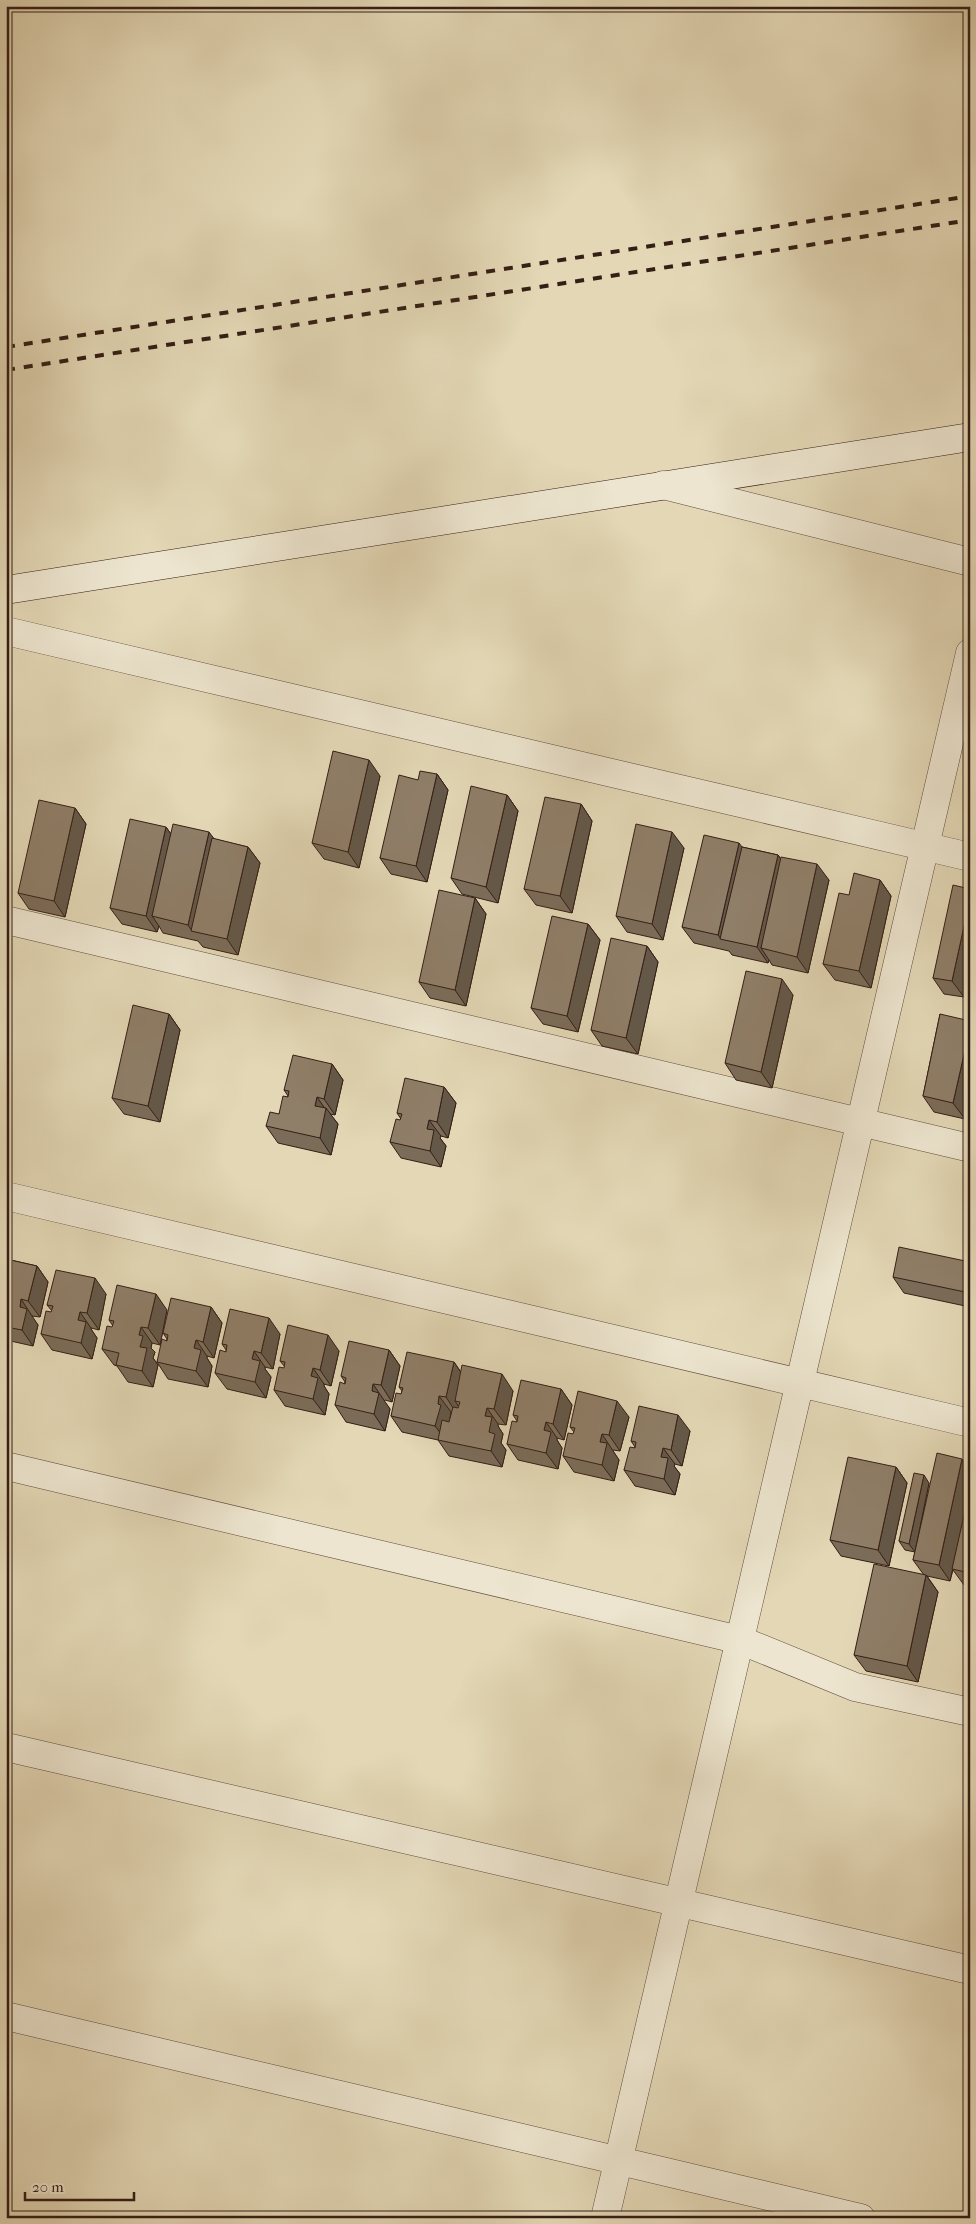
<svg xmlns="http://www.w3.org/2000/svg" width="976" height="2224" viewBox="0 0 976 2224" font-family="'IM FELL French Canon',serif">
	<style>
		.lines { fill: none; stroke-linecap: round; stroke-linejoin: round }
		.street-casing { stroke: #604c3d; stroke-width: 29 }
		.secondary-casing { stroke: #351e15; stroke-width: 29 }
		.street { stroke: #ede5cf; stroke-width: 28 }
		.secondary { stroke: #ede5cf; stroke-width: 28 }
		.rail { stroke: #351e15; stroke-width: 4; stroke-dasharray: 9 9; stroke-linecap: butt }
		.wall { fill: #7b6c59; stroke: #351e15 }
		.shaded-wall { fill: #645849; stroke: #351e15 }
		.building { fill: #8f7e68; stroke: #351e15 }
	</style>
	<rect width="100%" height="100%" fill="#e3d7b5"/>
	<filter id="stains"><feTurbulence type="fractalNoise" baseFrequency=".004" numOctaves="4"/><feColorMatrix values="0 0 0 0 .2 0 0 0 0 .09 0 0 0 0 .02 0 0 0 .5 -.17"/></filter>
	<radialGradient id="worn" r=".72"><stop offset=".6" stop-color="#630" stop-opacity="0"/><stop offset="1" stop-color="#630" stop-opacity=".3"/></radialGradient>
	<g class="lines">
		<g class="street-casing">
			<g id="street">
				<polyline points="663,485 970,562"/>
				<polyline points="6,631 970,857"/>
				<polyline points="6,920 970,1148"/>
				<polyline points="6,1196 970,1423"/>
				<polyline points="6,1466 740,1640 855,1687 970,1712"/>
				<polyline points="6,1747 970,1970"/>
				<polyline points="6,2016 861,2218"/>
				<polyline points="605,2218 970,653"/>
			</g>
		</g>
		<g class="secondary-casing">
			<polyline id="secondary" points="6,590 970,437"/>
		</g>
		<use href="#street" class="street"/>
		<use href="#secondary" class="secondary"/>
		<g class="rail">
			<polyline points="6,347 970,196"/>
			<polyline points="6,370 970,220"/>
		</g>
	</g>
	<g class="wall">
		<polygon points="437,774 448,790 427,882 391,874 380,858 418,780"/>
		<polygon points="380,776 359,868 324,859 312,843"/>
		<polygon points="507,795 518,811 498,903 462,894 451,878"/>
		<polygon points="581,804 592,821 572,913 536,905 524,889"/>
		<polygon points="75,808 86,824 65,917 29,909 18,893"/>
		<polygon points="166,827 171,834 214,839 248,847 260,863 238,955 203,947 198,941 163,933 159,926 157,932 122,924 110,908"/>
		<polygon points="742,847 778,855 781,859 829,880 808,973 772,965 769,960 768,963 732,955 729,951 694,943 682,927"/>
		<polygon points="684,848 663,940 627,932 616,916"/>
		<polygon points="880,880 891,896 871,988 835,980 823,964 849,895"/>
		<polygon points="970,889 970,968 964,997 944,994 933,978"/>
		<polygon points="475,898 486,914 466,1006 430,998 419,982"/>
		<polygon points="588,924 600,940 578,1032 543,1024 531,1008"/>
		<polygon points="647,946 658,962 638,1054 602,1046 591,1030"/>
		<polygon points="793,995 772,1088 736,1080 725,1063"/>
		<polygon points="169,1014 180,1030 160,1122 124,1114 112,1098"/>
		<polygon points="940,1014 965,1119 934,1112 923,1096"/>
		<polygon points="332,1064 343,1080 335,1115 330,1114 338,1124 331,1155 278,1143 266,1126 279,1114 288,1096 284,1090"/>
		<polygon points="444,1087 456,1103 448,1138 441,1136 440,1138 446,1146 441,1167 401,1158 390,1142 401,1119 397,1113"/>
		<polygon points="6,1259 37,1266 48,1282 40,1317 32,1316 32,1317 38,1325 33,1346 6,1340"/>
		<polygon points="970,1262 970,1307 904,1293 893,1277"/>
		<polygon points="106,1294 99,1330 91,1328 91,1329 97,1338 92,1359 52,1350 41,1334 52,1311 47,1305"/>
		<polygon points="211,1307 222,1323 214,1358 207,1356 207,1358 212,1366 208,1387 168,1379 157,1362 167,1339 163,1333"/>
		<polygon points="167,1310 160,1345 152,1343 151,1348 155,1352 153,1358 158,1365 153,1387 128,1382 117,1366 114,1365 102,1349 113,1326 109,1320"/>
		<polygon points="280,1334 273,1369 265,1367 265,1369 271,1377 266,1398 227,1389 215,1373 226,1352 226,1350 222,1344"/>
		<polygon points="389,1350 400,1366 392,1402 385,1400 384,1401 390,1409 385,1431 346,1422 335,1405 345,1382 341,1376"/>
		<polygon points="339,1351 331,1386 324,1384 324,1386 329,1394 325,1415 285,1406 274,1390 285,1367 280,1361"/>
		<polygon points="454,1362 461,1372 513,1391 506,1425 498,1424 498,1426 503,1434 501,1443 506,1450 502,1467 449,1456 438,1440 402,1432 391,1416 401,1394 402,1391 399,1387"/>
		<polygon points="561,1389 572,1405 564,1440 557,1438 557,1440 562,1448 558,1469 518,1460 507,1444 517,1421 513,1415"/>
		<polygon points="629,1417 620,1451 613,1450 613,1451 619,1460 614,1481 574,1472 563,1456 574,1432 570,1427"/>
		<polygon points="690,1431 682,1466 675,1464 674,1466 680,1474 675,1495 635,1486 624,1470 635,1447 631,1441"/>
		<polygon points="896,1467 907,1483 889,1566 841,1556 830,1540"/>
		<polygon points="970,1470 970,1587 964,1585 953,1570 950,1581 927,1576 938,1592 918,1682 866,1671 854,1655 924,1575 913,1560 915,1552 905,1550 899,1541 929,1483 918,1539"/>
	</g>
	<g class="shaded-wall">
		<polygon points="369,760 380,776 359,868 348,852"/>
		<polygon points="437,774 448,790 427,882 416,866"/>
		<polygon points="507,795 518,811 498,903 486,887"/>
		<polygon points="581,804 592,821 572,913 560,896"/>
		<polygon points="75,808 86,824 65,917 54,901"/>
		<polygon points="166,827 177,843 152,916 159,926 157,932 146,916"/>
		<polygon points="209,832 221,848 192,931 188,925"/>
		<polygon points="672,832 684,848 663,940 652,924"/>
		<polygon points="739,843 751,859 721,939 718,935"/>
		<polygon points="248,847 260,863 238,955 227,939"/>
		<polygon points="778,855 789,871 761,948 769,960 768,963 757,947"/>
		<polygon points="817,864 829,880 808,973 797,957"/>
		<polygon points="880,880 891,896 871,988 859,971"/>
		<polygon points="475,898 486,914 466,1006 455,990"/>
		<polygon points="970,899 970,968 964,997 952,981"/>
		<polygon points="588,924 600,940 578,1032 567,1016"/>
		<polygon points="647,946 658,962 638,1054 626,1038"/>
		<polygon points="782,979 793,995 772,1088 761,1072"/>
		<polygon points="169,1014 180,1030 160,1122 148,1106"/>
		<polygon points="970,1028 970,1096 965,1119 953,1103"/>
		<polygon points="332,1064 343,1080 335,1115 324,1099"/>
		<polygon points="444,1087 456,1103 448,1138 437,1122"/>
		<polygon points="317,1097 326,1110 326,1108 338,1124 331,1155 320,1138 315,1106"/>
		<polygon points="429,1120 441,1136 440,1138 446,1146 441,1167 430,1151 427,1129"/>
		<polygon points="37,1266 48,1282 40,1317 28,1301"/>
		<polygon points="95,1278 106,1294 99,1330 87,1313"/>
		<polygon points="156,1294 167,1310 160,1345 148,1328"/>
		<polygon points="21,1299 38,1325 33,1346 22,1330 20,1307"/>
		<polygon points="211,1307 222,1323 214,1358 203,1342"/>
		<polygon points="80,1312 91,1328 91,1329 97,1338 92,1359 81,1343 78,1320"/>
		<polygon points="269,1318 280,1334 273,1369 261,1353"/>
		<polygon points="141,1327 152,1343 151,1348 155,1352 153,1358 158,1365 153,1387 142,1371 139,1335"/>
		<polygon points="328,1335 339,1351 331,1386 320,1370"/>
		<polygon points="196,1340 207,1356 207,1358 212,1366 208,1387 196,1371 194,1348"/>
		<polygon points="389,1350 400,1366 392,1402 381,1385"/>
		<polygon points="254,1351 265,1367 265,1369 271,1377 266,1398 255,1382 252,1359"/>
		<polygon points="454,1362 465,1379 455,1401 459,1407 457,1414 446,1397"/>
		<polygon points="313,1368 324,1384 324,1386 329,1394 325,1415 313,1399 311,1376"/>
		<polygon points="502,1374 513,1391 506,1425 494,1409"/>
		<polygon points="373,1384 390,1409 385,1431 374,1414 372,1391"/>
		<polygon points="561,1389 572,1405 564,1440 553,1424"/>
		<polygon points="439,1396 451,1412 450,1418 452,1421 447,1442 435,1426"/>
		<polygon points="617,1401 629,1417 620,1451 609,1435"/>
		<polygon points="487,1408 498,1424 498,1426 503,1434 501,1443 506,1450 502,1467 491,1451 489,1432 485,1416"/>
		<polygon points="678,1415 690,1431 682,1466 671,1450"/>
		<polygon points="546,1422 557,1438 557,1440 562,1448 558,1469 546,1453 544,1430"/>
		<polygon points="602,1434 619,1460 614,1481 602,1465 600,1442"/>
		<polygon points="663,1448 675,1464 674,1466 680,1474 675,1495 664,1479 661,1457"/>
		<polygon points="962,1459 970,1470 970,1490 950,1581 939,1565"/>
		<polygon points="896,1467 907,1483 889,1566 878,1550"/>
		<polygon points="924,1475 929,1483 915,1552 909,1544"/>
		<polygon points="926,1575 938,1592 918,1682 907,1666"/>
	</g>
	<g class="building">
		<polygon points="333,751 369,760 348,852 312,843"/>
		<polygon points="420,771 437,774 416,866 380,858 399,775 418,780"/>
		<polygon points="471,786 507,795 486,887 451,878"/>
		<polygon points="545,797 581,804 560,896 524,889"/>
		<polygon points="39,800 75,808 54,901 18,893"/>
		<polygon points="130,819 166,827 146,916 110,908"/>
		<polygon points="173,824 209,832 188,925 152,916"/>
		<polygon points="636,824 672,832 652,924 616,916"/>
		<polygon points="704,835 739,843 718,935 682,927"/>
		<polygon points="212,838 248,847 227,939 191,931"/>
		<polygon points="742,847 778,855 757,947 720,939"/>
		<polygon points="781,857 817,864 797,957 761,948"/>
		<polygon points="854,873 880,880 859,971 823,964 839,893 849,895"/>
		<polygon points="953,885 970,889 970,899 952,981 933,978"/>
		<polygon points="439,890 475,898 455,990 419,982"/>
		<polygon points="552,916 588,924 567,1016 531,1008"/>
		<polygon points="611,938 647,946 626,1038 591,1030"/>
		<polygon points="746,971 782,979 761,1072 725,1063"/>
		<polygon points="133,1005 169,1014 148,1106 112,1098"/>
		<polygon points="940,1014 970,1021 970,1028 953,1103 923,1096"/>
		<polygon points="293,1055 332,1064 324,1099 317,1097 315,1106 326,1108 320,1138 266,1126 270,1112 279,1114 283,1096 288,1097 289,1091 284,1090"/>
		<polygon points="405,1078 444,1087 437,1122 429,1120 427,1129 434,1130 430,1151 390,1142 396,1119 400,1120 402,1114 397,1113"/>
		<polygon points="970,1107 970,1124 966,1123"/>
		<polygon points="899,1247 970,1262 970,1293 893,1277"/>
		<polygon points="6,1259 37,1266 28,1301 21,1299 20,1307 27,1309 22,1330 6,1327"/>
		<polygon points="56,1270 95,1278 87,1313 80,1312 78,1320 86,1322 81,1343 41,1334 46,1311 51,1312 53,1306 47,1305"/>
		<polygon points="117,1285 156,1294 148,1328 141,1327 139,1335 143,1336 140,1347 147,1348 142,1371 116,1365 119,1353 102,1349 107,1326 112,1327 114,1321 109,1320"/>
		<polygon points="171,1298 211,1307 203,1342 196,1340 194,1348 201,1350 196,1371 157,1362 162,1339 167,1341 168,1335 163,1333"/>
		<polygon points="230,1309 269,1318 261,1353 254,1351 252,1359 260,1361 255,1382 215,1373 220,1350 226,1352 227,1345 222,1344"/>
		<polygon points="288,1325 328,1335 320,1370 313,1368 311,1376 318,1378 313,1399 274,1390 279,1367 284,1368 285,1362 280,1361"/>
		<polygon points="349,1341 389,1350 381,1385 373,1384 372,1391 379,1393 374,1414 335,1405 340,1382 345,1384 346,1378 341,1376"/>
		<polygon points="407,1352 454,1362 446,1397 439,1396 438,1404 441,1405 435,1426 391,1416 396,1393 401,1394 403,1388 399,1387"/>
		<polygon points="462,1365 502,1374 494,1409 487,1408 485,1416 492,1417 489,1432 495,1434 491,1451 438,1440 442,1420 449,1422 453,1407 458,1408 460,1402 455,1401"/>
		<polygon points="521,1380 561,1389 553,1424 546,1422 544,1430 551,1432 546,1453 507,1444 512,1421 517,1422 518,1416 513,1415"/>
		<polygon points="578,1391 617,1401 609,1435 602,1434 600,1442 607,1443 602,1465 563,1456 568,1433 573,1434 575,1428 570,1427"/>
		<polygon points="639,1406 678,1415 671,1450 663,1448 661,1457 668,1458 664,1479 624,1470 630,1447 635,1448 636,1442 631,1441"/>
		<polygon points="937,1453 962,1459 939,1565 913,1560"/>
		<polygon points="848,1457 896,1467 878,1550 830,1540"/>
		<polygon points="914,1473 924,1475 909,1544 899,1541"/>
		<polygon points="970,1488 970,1573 952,1569"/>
		<polygon points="874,1564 926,1575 907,1666 854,1655"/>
	</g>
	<rect width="976" height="2224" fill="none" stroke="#e3d7b5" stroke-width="25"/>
	<rect x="8" y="8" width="961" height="2209" fill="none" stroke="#351e15" stroke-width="2.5"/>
	<rect x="12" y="12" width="951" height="2199" fill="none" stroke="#351e15"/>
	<path d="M25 2192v8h109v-8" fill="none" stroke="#351e15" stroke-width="2.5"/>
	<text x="32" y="2192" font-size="15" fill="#351e15" stroke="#ede5cf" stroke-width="4" paint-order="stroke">20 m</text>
	<rect width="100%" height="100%" filter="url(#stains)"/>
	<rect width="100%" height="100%" fill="url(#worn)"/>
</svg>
